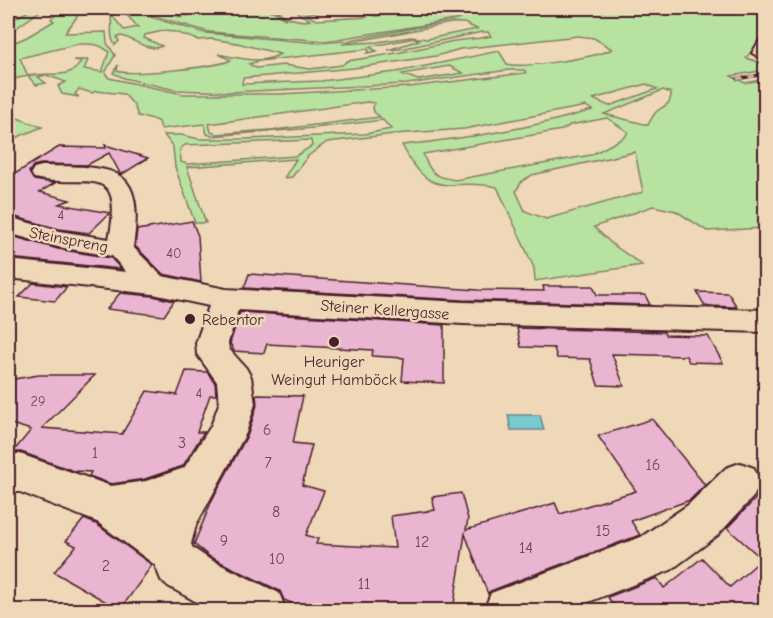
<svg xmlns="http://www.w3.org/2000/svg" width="773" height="618" viewBox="0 0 773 618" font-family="'Comic Neue',sans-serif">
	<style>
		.green { fill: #b8e29f; stroke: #818065; stroke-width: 1.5; fill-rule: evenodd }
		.water { fill: #79cad0; stroke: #66868e; stroke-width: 1.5 }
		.building { fill: #e9b5d0; stroke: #4a1f2b; stroke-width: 1.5 }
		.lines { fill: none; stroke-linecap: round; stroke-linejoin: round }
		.minor-casing { stroke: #4a1f2b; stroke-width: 4 }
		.minor { fill: #eed8b7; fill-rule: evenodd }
		.rail-casing { stroke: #4a1f2b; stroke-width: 3 }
		.rail { stroke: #eed8b7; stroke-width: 2; stroke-dasharray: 6; stroke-linecap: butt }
		.poi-dot { fill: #4a1f2b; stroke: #eed8b7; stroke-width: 2 }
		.labels { text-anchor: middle; stroke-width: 5; stroke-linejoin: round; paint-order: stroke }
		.number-label { font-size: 14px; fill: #724454 }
		.street-label { font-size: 16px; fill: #4a1f2b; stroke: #eed8b7 }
		.poi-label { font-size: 16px; fill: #4a1f2b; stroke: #eed8b7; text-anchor: start }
		.near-number-label { font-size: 16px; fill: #724454 }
	</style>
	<rect width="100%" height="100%" fill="#eed8b7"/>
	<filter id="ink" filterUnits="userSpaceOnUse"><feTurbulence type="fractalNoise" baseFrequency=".0167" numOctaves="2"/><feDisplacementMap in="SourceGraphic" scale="12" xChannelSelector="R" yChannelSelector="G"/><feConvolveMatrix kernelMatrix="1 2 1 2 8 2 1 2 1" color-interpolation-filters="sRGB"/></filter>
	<g filter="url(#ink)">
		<g class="green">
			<polygon points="34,8 44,8 8,34 8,22"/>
			<path d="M63 8H107L82 10 65 33 106 32 107 43 115 55 105 73 109 78 183 94H279L409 87 526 73 524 70H509L407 84 231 92 175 90 124 78 113 73 118 65 117 71C130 76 219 67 231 60L218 54C237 58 263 65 280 54L237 43 212 39 198 40 175 32 163 31 145 35 144 38 162 46C149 52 135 40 122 36L117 37 119 41 115 45C108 35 114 24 110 13L124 30 138 27 121 9 111 10V9L133 8 150 17 205 33 319 43 345 41 461 19 326 41 209 32 154 16 139 8H151L181 17 176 11 164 8 188 16 170 8C187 8 216 19 229 8L227 12 266 10 273 11 285 19 286 18 276 11 286 8 278 12C286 17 301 23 310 20L298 13 295 8H299L300 11C315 11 329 8 345 8L305 14 316 20 367 17 359 9 353 8H360L375 16 442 8 416 11 425 15 451 12 445 8 465 11 485 8H765V34L746 58 765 64V70L731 76 745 83 765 79V228L707 231 676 211 653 206 594 227 612 244 642 265 535 281 534 268 497 187C448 176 433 205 402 145 466 138 530 129 592 110L586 106 464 129 394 134 327 142 308 156 292 177 284 178 296 159 187 167 206 223H195L175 167 173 147 164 135H181L199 139H245L365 134 391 129 383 120 314 128 212 136 207 134 204 124 161 129 159 122 150 118 138 116 134 105 124 94 96 91 92 93 79 89 75 94 79 97 62 94 58 86 66 82 46 75 38 77 46 83 36 85 28 76 8 80V45L27 37 54 21 51 19ZM451 23H464L477 29 427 39 411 37 377 42 342 44ZM482 32H488L491 36C477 40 463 39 449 42 415 50 382 56 347 61L342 65 310 69 284 65 256 68 249 64 259 61 368 49 369 51 367 53 377 51 369 47 372 46 415 38 419 40 388 50 401 49ZM578 36 594 38 612 49C598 57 522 69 507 64L499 51 396 72 321 81 242 84 243 78 354 68 436 56 460 49ZM78 44C91 44 100 43 109 52L102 72 84 69 88 60H73L81 61C72 81 47 71 28 76L20 58ZM449 66 463 73 418 80 402 74ZM646 84 657 89 609 106 593 99ZM663 90 671 93C671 106 664 105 656 112 653 115 650 121 648 125L604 114ZM367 102 375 103 373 107 374 112 380 117 282 129 216 134 211 132 209 124ZM607 118 628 132 625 137 591 155 455 180C435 177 430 173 423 154L562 130 570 125ZM311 140 312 146 296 156 187 164 181 162 180 149 185 145ZM635 152 643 192 546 219 525 211 516 191 522 181 532 175Z"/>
			<polygon points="8,111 12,116 42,127 8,141"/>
		</g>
		<polygon class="water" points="508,415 540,415 544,430 511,430"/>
		<g class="building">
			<polygon points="105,145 148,158 121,175 109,153 87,165 41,164 33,166 29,172 34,180 55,183 40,192 70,200 59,204 110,213 89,233 59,229 8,215 8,178 59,147 106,148"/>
			<polygon points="192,221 198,236 201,282 163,274 135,246 137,230"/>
			<polygon points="8,235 58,249 111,258 121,269 8,258"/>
			<polygon points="249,274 478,290 544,291 543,286 593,286 597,295 645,295 650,305 462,300 244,288"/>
			<polygon points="33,283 67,287 55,301 19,297"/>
			<polygon points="697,292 728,293 737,307 705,306"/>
			<polygon points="120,293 153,296 174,301 164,316 107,309"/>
			<polygon points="240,312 444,325 444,383 402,381 404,358 372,356 373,350 267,344 264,353 234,351 230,343"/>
			<polygon points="517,328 664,332 665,335 708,336 723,363 689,362 686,356 612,354 624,386 598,385 590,359 557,358 554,348 521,347"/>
			<polygon points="186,371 207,372 215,383 216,395 210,395 197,432 204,432 183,466 145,479 111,484 89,476 91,472 74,471 21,452 13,452 31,430 8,423 8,380 39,375 95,375 42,428 122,434 147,391 177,395"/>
			<polygon points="256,395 303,396 293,443 312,445 302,485 324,491 306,535 318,539 316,544 395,548 391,516 435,510 432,497 461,493 468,519 466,530 555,503 560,514 636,491 598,436 652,419 705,485 690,500 631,521 640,535 490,591 488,594 465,534 453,610 308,610 284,600 280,591 210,557 194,544 212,500 248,434 257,405"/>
			<polygon points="765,489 765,610 616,610 608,597 657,578 664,588 702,558 730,587 762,559 727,528"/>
			<polygon points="84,519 96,524 152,565 120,610 54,572 76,546 66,541"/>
		</g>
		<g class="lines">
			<g class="minor-casing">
				<g id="minor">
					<polygon points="766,37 766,61 752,53 761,38"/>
					<path d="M42 166C113 167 146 163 133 247L162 276 226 289 462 302 766 310V332L462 324 238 310 228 343 229 349 246 368 251 377 255 404 246 433 196 525 191 544 193 548 209 559 279 593 286 610H211L168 586 161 580 155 565 97 522 20 492H8V454H20L111 486 146 481 184 468 211 426 219 404 217 382 197 354 196 343 209 306 153 294 8 278V260L126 272 112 256 58 247 8 233V217L59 231 109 239C126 158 84 190 34 178L31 173 34 168Z"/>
					<polygon points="740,463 754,468 760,482 754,496 718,535 671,570 568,610 484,610 491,593 641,537 688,505 726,468"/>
				</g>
			</g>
			<use href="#minor" class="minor"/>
			<g class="rail-casing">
				<polyline id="rail" points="737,79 766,74"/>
			</g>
			<use href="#rail" class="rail"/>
		</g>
	</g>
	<g class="poi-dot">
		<circle cx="190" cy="319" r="6"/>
		<circle cx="334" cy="342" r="6"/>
	</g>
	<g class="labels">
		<g class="number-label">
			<text x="61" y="220">4</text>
			<text x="174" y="258">40</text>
			<text x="199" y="398">4</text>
			<text x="38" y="406">29</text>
		</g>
		<g class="street-label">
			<text transform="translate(69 239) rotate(11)" y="6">Steinspreng</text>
			<text transform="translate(385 309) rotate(4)" y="6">Steiner Kellergasse</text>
		</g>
		<g class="poi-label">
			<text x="202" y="325">Rebentor</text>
			<text x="334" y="367" text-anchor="middle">Heuriger<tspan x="334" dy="18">Weingut Hamböck</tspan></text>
		</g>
		<g class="near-number-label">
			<text x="267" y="435">6</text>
			<text x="182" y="448">3</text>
			<text x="95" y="458">1</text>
			<text x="268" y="468">7</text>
			<text x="653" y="470">16</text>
			<text x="276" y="517">8</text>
			<text x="603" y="536">15</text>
			<text x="224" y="546">9</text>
			<text x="422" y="547">12</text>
			<text x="526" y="553">14</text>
			<text x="277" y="564">10</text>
			<text x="106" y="571">2</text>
			<text x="364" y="589">11</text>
		</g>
	</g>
	<rect width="773" height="618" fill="none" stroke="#eed8b7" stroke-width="30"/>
	<rect x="15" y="15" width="743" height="588" fill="none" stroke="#4a1f2b" stroke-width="2" filter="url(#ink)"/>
</svg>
